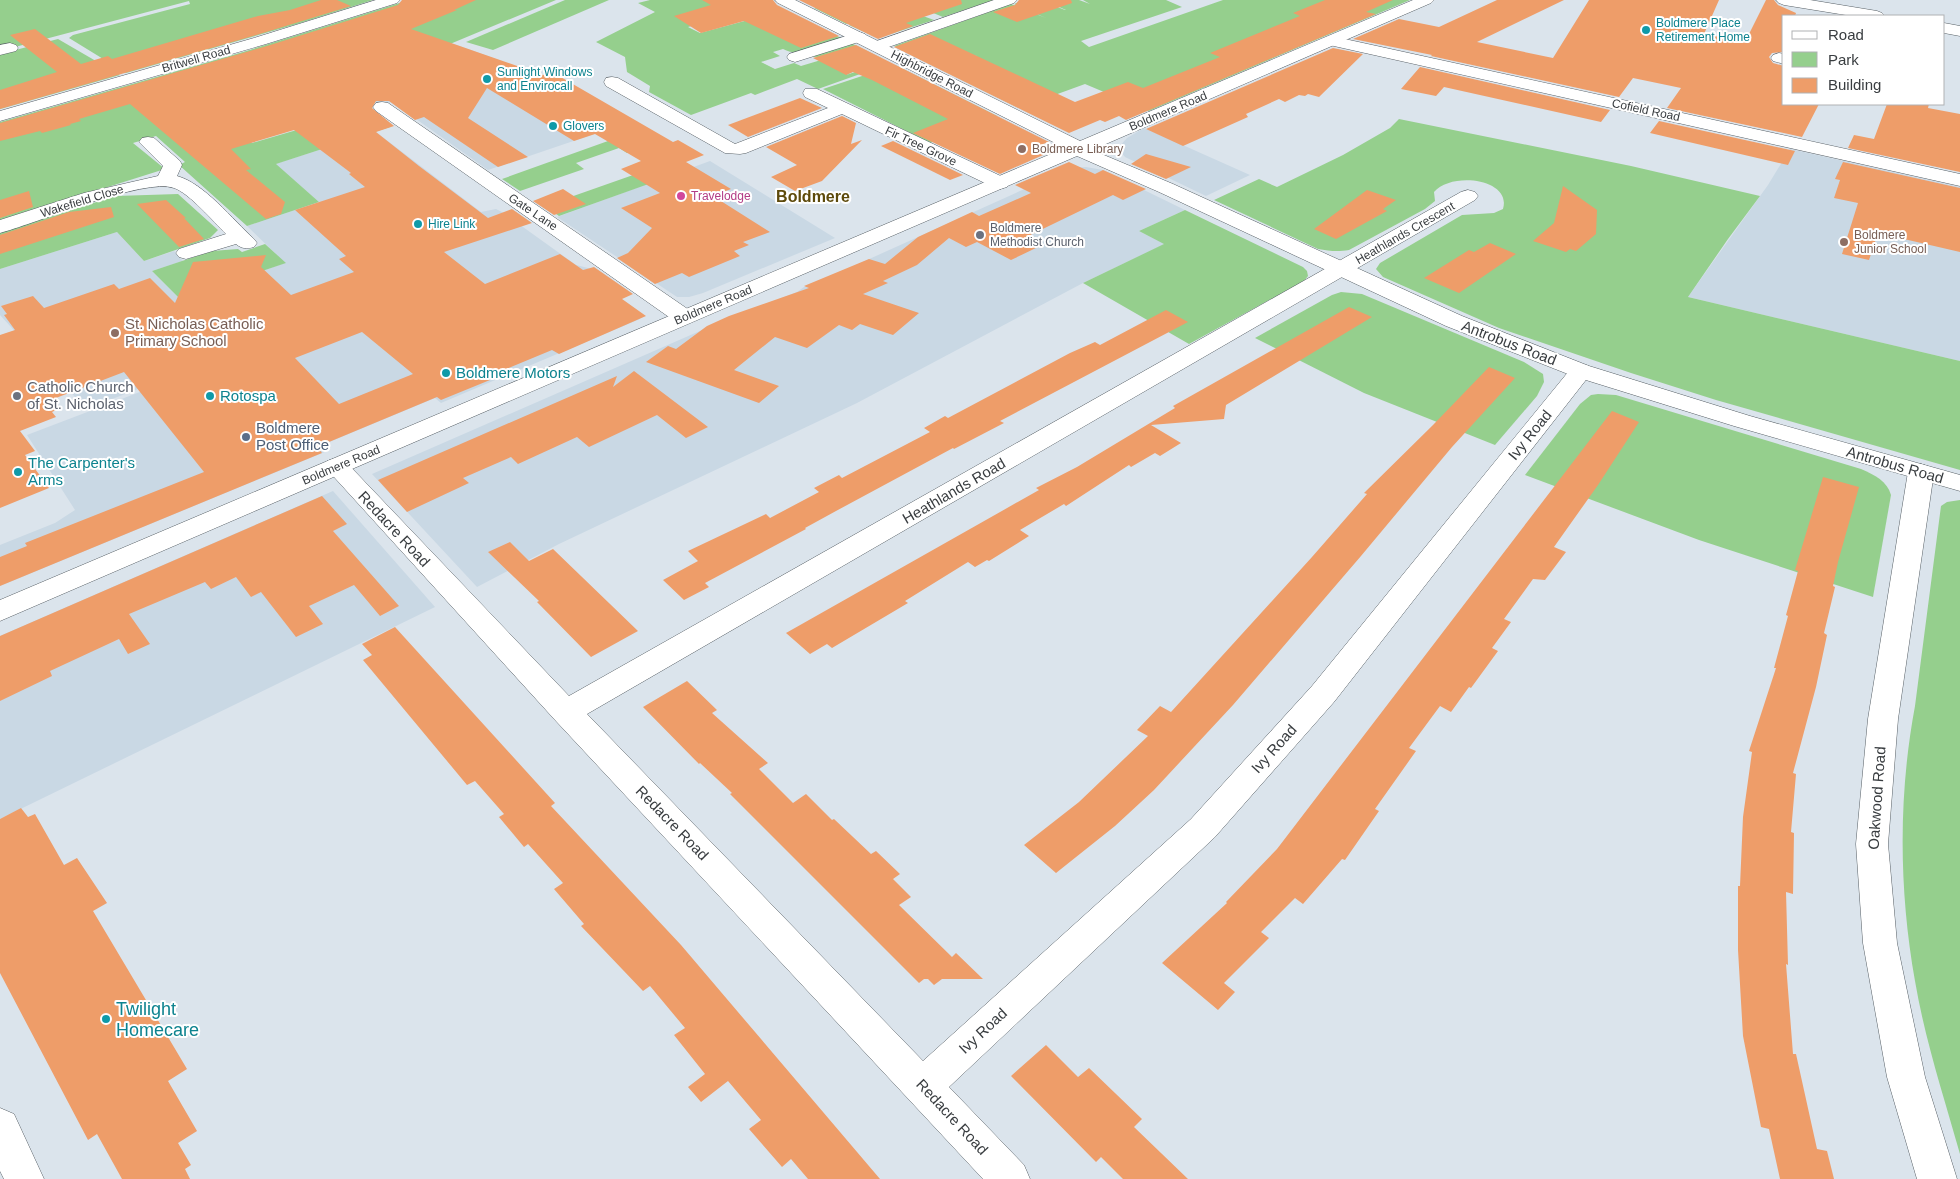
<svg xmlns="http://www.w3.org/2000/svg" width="1960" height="1179" viewBox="0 0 1960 1179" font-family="Helvetica,sans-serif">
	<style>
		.built { fill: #c9d8e4 }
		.green { fill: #95cf8d }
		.building { fill: #ee9d69; fill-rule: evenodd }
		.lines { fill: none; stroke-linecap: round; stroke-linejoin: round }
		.street-casing { stroke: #586066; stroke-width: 1 }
		.secondary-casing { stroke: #586066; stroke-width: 1 }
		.primary-casing { stroke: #586066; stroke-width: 1 }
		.street { fill: #fff; fill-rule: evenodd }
		.secondary { fill: #fff; fill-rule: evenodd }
		.primary { fill: #fff; fill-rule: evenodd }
		.culture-dot { fill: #0f9aa8; stroke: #fff; stroke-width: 2 }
		.education-dot { fill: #8d6e63; stroke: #fff; stroke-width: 2 }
		.hotel-dot { fill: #d1479c; stroke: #fff; stroke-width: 2 }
		.worship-dot { fill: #6b7280; stroke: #fff; stroke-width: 2 }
		.service-dot { fill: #5c6f8a; stroke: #fff; stroke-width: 2 }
		.labels { text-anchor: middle; stroke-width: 4; stroke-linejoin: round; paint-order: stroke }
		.far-culture-label { font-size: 12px; fill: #0d838f; stroke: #fff; text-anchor: start }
		.far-street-label { font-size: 12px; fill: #393d40; stroke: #fff }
		.far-education-label { font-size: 12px; fill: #785e54; stroke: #fff; text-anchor: start }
		.far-hotel-label { font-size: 12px; fill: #b23c85; stroke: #fff; text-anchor: start }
		.far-worship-label { font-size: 12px; fill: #5b616d; stroke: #fff; text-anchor: start }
		.education-label { font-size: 15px; fill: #785e54; stroke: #fff; text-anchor: start }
		.street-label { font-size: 15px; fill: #393d40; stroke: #fff }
		.culture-label { font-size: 15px; fill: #0d838f; stroke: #fff; text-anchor: start }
		.worship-label { font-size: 15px; fill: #5b616d; stroke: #fff; text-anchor: start }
		.service-label { font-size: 15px; fill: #4e5e75; stroke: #fff; text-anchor: start }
		.far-district-label { font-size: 16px; font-weight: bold; fill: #5d4a0b; stroke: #fff }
		.near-culture-label { font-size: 18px; fill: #0d838f; stroke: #fff; text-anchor: start }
	</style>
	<rect width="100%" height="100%" fill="#dbe4ec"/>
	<g class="built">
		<polygon points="451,43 499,60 480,67 594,134 488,170 392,102 365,110 376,67"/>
		<polygon points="1144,128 1167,138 1250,175 1206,196 1125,157 1120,151 1119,147 1127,138"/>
		<polygon points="376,132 481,212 496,209 502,212 576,265 588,268 621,291 617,295 642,314 640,319 441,403 435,398 322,445 327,451 0,586 0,545 55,523 75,510 27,435 237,355 232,353 86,409 0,315 0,269 117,232 144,261 174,251 183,261 152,271 180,299 285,263 247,226 319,202 275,164"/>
		<polygon points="1790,149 1960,187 1960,361 1688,297 1768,185"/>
		<polygon points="710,161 835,238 703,293 689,297 677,297 557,217"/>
		<polygon points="1086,167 1103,170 1185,210 1139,231 1165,244 1083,283 857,403 559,544 477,587 372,474 725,320 797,292 804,287 836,274 1071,168"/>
		<polygon points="333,491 435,607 0,819 0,636"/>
	</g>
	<g class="green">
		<polygon points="0,0 373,0 297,24 126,73 69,38 73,35 190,4 189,1 15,47 0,47"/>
		<polygon points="409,0 556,0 438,49 220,117 252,143 365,110 390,127 276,164 319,202 247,226 179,165 185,162 156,136 133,143 165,169 0,221 0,122 243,52"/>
		<polygon points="565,0 609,0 493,50 466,42"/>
		<path d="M650 0H765L736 14 688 27 700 33 785 10 843 39C825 45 801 59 783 49L773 52 780 56 761 62 775 69 794 63 801 66 821 60 813 56 849 42 881 58 846 75 858 71 863 73 818 89 797 79 755 95 751 93 691 115 649 92 650 86 627 72 625 57 596 42 655 12 638 3Z"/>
		<polygon points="841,0 994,0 943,17 921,8 923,16 934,20 878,38 849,25 887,14 883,12 846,24 814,8"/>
		<polygon points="1024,0 1040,0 1065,10 1066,10 1043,0 1079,0 1090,4 1083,0 1166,0 1182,7 1081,41 1089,47 1223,0 1410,0 1149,111 1085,84 1019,108 940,69 978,55 938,68 894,46 1011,4 1046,18 1014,4"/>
		<polygon points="58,39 120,75 0,109 0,54"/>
		<polygon points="895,65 997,116 930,143 823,89"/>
		<path d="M1399 119 1631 166 1760 196 1728 239 1688 297 1960 361V470L1716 400 1631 373 1499 328 1383 277 1376 269 1380 263 1462 215 1494 213 1503 209C1512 179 1452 171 1434 192L1435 201 1425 209 1349 250C1338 252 1329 251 1318 249L1214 200 1259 179 1277 187 1343 155 1390 128Z"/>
		<polygon points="608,141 648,145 627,153 619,148 576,163 584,169 520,191 502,179"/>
		<polygon points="653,168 668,177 559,216 545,206"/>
		<polygon points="178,194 218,230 210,238 144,261 117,232 0,269 0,232 116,196"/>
		<polygon points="1185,210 1303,267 1307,271 1308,276 1304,281 1189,344 1083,283 1164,244 1139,231"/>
		<polygon points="265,244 286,263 180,299 152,271 212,251 238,249 242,252"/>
		<polygon points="1341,292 1362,294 1524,362 1543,374 1544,382 1537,396 1495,445 1364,393 1255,338 1332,295"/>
		<path d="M1598 394 1616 395 1861 469C1875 475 1887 481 1891 495L1873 597 1699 540 1525 475 1580 404 1591 395Z"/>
		<path d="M1960 500V1154C1944 1097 1925 1040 1915 981 1899 890 1898 797 1915 706L1941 506 1947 502Z"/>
	</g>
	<g class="building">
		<polygon points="321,0 337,0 351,6 253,36 0,109 0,90 57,72 10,35 35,29 81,64 108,56 112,59 258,16 290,10"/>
		<path d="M402 0H476L454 10H457L411 29 543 75 552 72 673 142 678 140 704 155 686 162 731 189 713 196 770 232 743 242 749 245 734 251 740 256 689 277 682 273 655 284 617 258 628 253 652 228 621 208 660 193 621 169 641 161 595 134 574 141 487 88 468 118 528 157 498 167 424 117 415 120 389 101H376L372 108 394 126 376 132 419 166 488 218 512 209 532 223 444 252 485 284 560 254 583 270 594 267 633 294 622 299 646 316 559 354 552 350 487 377 490 380 441 400 437 397 317 447 322 453 0 586V557L27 546 25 543 204 472 124 372 48 401 56 410 52 412 56 417 20 431 35 451 25 455 49 488 0 508V335L15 330 4 315 7 314 1 306 33 296 44 308 114 284 119 289 150 278 175 303 193 262 266 255 261 267 291 295 354 272 339 259 346 256 295 210 365 187 349 174 351 173 294 130 231 149 251 169 246 170 285 202 281 214 266 219 130 104 79 119 81 121 70 124 71 125 42 133 40 131 0 141V123L267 46 398 5ZM362 332 413 374 339 404 295 358Z"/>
		<polygon points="702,0 773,0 777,5 839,36 801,48 744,21 701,33 674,16 711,5"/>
		<polygon points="799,0 961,0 962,4 906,23 913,26 878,39"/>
		<polygon points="1019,0 1071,0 1072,3 1017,22 993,12 1015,5"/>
		<polygon points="1325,0 1393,0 1366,12 1376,14 1126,120 1119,116 1105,122 1100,120 1069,133 894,47 930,34 1075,102 1128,82 1143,88 1220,57 1210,53 1300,16 1293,13"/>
		<polygon points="1497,0 1564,0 1477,42 1553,58 1589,0 1719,0 1704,34 1745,42 1766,0 1774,0 1778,5 1796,13 1795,16 1784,16 1784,52 1772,53 1769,57 1773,63 1784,66 1784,104 1819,104 1802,137 1667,108 1681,88 1633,78 1619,97 1431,56 1432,55 1353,39 1399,19 1439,27"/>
		<polygon points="856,45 1049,142 1043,144 1048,147 1043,149 1050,152 1000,174 913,133 948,119 872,80 853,72 846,75 813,58"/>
		<polygon points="1333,48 1363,54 1319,97 1308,94 1305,96 1299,95 1285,102 1279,99 1246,114 1248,117 1183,146 1146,129"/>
		<polygon points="1420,67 1610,110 1601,122 1444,87 1436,96 1401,89"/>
		<polygon points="800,98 822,108 748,137 728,125"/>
		<polygon points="1887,104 1929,104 1928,108 1960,114 1960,172 1848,148 1854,135 1874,139"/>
		<polygon points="842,116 856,123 851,144 862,140 822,181 795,191 771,177 797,165 766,147"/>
		<polygon points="1659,121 1795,151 1788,165 1650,133"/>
		<polygon points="893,141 963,175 950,180 881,146"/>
		<polygon points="1146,154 1191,167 1166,179 1131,164"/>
		<polygon points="1069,162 1095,174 1103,170 1146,189 1123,200 1113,195 1022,239 1038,247 1011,260 977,242 966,247 949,238 917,265 883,281 888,283 863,294 919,313 893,335 860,324 852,330 839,325 807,348 775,337 734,370 779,386 759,403 646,362 668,346 676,349 707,326 729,316 809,288 804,286 869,259 885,264 918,237 972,212 979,216 1031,193 1015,185"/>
		<polygon points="1843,162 1960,188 1960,252 1878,233 1869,260 1842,254 1858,203 1834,198 1840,180 1835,179"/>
		<polygon points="1563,186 1597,210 1596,234 1576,251 1570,249 1566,252 1533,241 1554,223"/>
		<polygon points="563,189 586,204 554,215 533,201"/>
		<polygon points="1367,190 1396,200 1383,209 1387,211 1336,239 1314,229"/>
		<polygon points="29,191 33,207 0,218 0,200"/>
		<polygon points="166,200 186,218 184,218 204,239 179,247 137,204"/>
		<polygon points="111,207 114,217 0,254 0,235 69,212"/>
		<polygon points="1490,243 1516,254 1459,293 1424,278 1469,250 1474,252"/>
		<polygon points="1349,307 1372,317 1226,405 1224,419 1151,425 1181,443 1160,456 1155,453 1131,467 1129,465 1066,506 1064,504 1020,530 1029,536 989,561 987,560 975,567 968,562 905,601 908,603 832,648 827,644 810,654 786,633 1039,490 1036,488 1077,467 1175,408 1173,406"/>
		<polygon points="1166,310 1188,322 1000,421 1004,423 954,449 953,448 836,511 805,528 806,529 705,583 709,587 684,600 663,580 698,561 688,551 766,514 770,518 819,492 814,488 839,475 842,478 930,432 924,428 945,416 948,418 1070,353 1095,342 1100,345"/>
		<polygon points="1489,367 1515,378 1452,447 1361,556 1233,705 1154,790 1115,826 1056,873 1024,845 1079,802 1148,736 1137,730 1160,706 1171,712 1312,557 1367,494 1364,493 1433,425"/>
		<polygon points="634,371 708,427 686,438 657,415 589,447 577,437 518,464 511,457 463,478 469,483 407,512 378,480 617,376 613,387"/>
		<polygon points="1612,411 1639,422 1598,485 1554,547 1566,552 1545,580 1533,579 1504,619 1511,622 1492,648 1498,651 1471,688 1469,687 1451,712 1440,706 1409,748 1416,751 1375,809 1379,811 1345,860 1342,859 1303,904 1295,898 1261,932 1269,938 1224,983 1235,992 1218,1010 1162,963 1227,903 1226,902 1277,849"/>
		<polygon points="1823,477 1859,487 1838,562 1833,586 1835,587 1824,633 1827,635 1816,687 1793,773 1796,774 1791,832 1794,833 1793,894 1786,892 1788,965 1786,964 1793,1054 1796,1054 1817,1149 1827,1151 1834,1179 1780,1179 1769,1129 1761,1127 1743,1036 1738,950 1738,886 1740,886 1743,817 1752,752 1749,751 1776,668 1774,668 1788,616 1786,615 1798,571 1795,570"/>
		<polygon points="322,496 347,524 333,531 399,606 380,616 354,585 309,606 323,624 296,637 261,592 251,597 236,577 211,589 205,582 129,614 150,644 128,654 119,639 50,671 52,676 0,701 0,636"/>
		<polygon points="510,542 529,561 553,549 638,631 591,657 537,602 539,601 488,552"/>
		<polygon points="395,627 555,803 551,806 681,945 880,1179 808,1179 791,1159 782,1167 749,1129 761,1120 728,1081 701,1102 688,1087 705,1074 674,1035 685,1028 650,986 643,991 581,926 584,924 554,889 563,883 528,844 524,847 499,817 504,814 475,781 467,785 363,660 372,655 362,644"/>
		<polygon points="687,681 717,710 712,713 768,763 759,769 793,803 806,794 832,820 834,819 871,854 876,851 900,874 893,879 911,897 899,905 952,957 956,953 983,979 942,979 934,985 928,979 924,979 919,983 730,794 732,793 700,763 699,764 643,707"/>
		<polygon points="21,808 28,817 35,814 64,865 77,858 107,903 93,911 187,1069 168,1081 197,1131 178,1143 191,1165 185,1169 190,1179 122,1179 97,1134 88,1140 0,973 0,819"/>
		<polygon points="1046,1045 1078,1077 1089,1068 1142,1119 1134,1127 1188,1179 1123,1179 1101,1157 1096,1162 1011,1076"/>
	</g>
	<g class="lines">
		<g class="street-casing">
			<g id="street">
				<polygon points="376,0 400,0 397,3 266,44 0,121 0,111 254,38"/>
				<polygon points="994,0 1017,0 1014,3 883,49 871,49 869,46 871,43"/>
				<polygon points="1776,0 1810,0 1877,11 1882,13 1885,16 1852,16 1784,5 1779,3"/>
				<polygon points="1944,23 1960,26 1960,36 1944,33"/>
				<polygon points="859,32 865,34 867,37 865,40 795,62 789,60 787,57 789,54"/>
				<polygon points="1331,36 1960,174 1960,186 1325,44 1323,41 1325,38"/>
				<polygon points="10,43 16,45 18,48 16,51 0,55 0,45"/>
				<polygon points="1779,53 1784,54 1784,64 1773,61 1771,58 1773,55"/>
				<polygon points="612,77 618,78 735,144 828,108 805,97 803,93 805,89 817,89 1007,179 1009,183 1007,187 1000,189 993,187 842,114 746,153 740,154 725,153 606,86 604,82 606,78"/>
				<polygon points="382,102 388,103 692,312 695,317 692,322 684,324 676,322 376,111 373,107 376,103"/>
				<path d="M148 137 154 138 180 161 182 165 177 176C204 183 233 220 254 239L257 243 254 247C247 249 242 249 236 244L186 259 179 257 176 253 179 249 226 234C214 222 189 193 174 188 145 177 35 224 0 233V220L84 193 158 176 163 166 139 142 142 138Z"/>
				<polygon points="1468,190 1475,192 1478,196 1475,200 587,714 923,1061 1191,819 1312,686 1573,366 1581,364 1589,366 1592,371 1589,376 1334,702 1215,837 949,1087 1024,1165 1030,1179 983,1179 555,720 324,466 327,461 336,458 345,461 569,696 1461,192"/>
				<polygon points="1921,464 1930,467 1934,472 1898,719 1888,844 1897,943 1925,1077 1957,1179 1917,1179 1887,1077 1863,943 1856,844 1868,719 1908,472 1912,467"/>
			</g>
		</g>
		<g class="secondary-casing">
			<polygon id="secondary" points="775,0 795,0 1080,141 1413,0 1434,0 1431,3 1092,150 1173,184 1462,316 1589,366 1750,416 1960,475 1960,491 1734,426 1573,376 1446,326 1159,192 1077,156 0,621 0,600 1065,148 778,3"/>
		</g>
		<g class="primary-casing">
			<polygon id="primary" points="0,1108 14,1114 44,1179 4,1179 0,1171"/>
		</g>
		<use href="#street" class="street"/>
		<use href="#secondary" class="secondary"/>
		<use href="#primary" class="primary"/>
	</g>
	<g class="culture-dot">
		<circle cx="1646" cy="30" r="5"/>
		<circle cx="487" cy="79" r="5"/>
		<circle cx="553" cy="126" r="5"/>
		<circle cx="418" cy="224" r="5"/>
		<circle cx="446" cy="373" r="5"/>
		<circle cx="210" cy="396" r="5"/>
		<circle cx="18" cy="472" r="5"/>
		<circle cx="106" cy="1019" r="5"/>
	</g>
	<g class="education-dot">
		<circle cx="1022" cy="149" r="5"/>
		<circle cx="1844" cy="242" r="5"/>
		<circle cx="115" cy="333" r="5"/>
	</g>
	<circle class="hotel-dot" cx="681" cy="196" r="5"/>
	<g class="worship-dot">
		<circle cx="980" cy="235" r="5"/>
		<circle cx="17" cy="396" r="5"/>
	</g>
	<circle class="service-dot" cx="246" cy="437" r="5"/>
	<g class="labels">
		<g class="far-culture-label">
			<text x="1656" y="27">Boldmere Place<tspan x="1656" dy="14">Retirement Home</tspan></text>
			<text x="497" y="76">Sunlight Windows<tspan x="497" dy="14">and Envirocall</tspan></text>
			<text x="563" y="130">Glovers</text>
			<text x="428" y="228">Hire Link</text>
		</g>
		<g class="far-street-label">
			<text transform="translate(196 59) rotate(-16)" y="4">Britwell Road</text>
			<text transform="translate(932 74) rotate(27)" y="4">Highbridge Road</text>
			<text transform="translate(1646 110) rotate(12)" y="4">Cofield Road</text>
			<text transform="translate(1168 111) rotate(-23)" y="4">Boldmere Road</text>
			<text transform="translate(921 146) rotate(25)" y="4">Fir Tree Grove</text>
			<text transform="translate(82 201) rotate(-17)" y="4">Wakefield Close</text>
			<text transform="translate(533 212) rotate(34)" y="4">Gate Lane</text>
			<text transform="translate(1405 233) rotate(-30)" y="4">Heathlands Crescent</text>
			<text transform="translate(713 305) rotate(-23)" y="4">Boldmere Road</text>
			<text transform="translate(341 465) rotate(-23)" y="4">Boldmere Road</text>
		</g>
		<g class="far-education-label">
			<text x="1032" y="153">Boldmere Library</text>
			<text x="1854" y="239">Boldmere<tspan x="1854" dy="14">Junior School</tspan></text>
		</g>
		<g class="far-hotel-label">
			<text x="691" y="200">Travelodge</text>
		</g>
		<g class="far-worship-label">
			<text x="990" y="232">Boldmere<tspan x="990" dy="14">Methodist Church</tspan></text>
		</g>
		<g class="education-label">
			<text x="125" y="329">St. Nicholas Catholic<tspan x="125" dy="17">Primary School</tspan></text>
		</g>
		<g class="street-label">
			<text transform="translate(1509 343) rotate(21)" y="5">Antrobus Road</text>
			<text transform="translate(1530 435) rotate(-51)" y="5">Ivy Road</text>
			<text transform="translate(1895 465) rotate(16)" y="5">Antrobus Road</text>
			<text transform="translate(954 491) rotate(-30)" y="5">Heathlands Road</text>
			<text transform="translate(394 529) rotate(47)" y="5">Redacre Road</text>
			<text transform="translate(1274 749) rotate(-48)" y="5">Ivy Road</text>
			<text transform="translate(1877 798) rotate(-86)" y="5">Oakwood Road</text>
			<text transform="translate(672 823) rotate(46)" y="5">Redacre Road</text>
			<text transform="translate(983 1031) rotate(-43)" y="5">Ivy Road</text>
			<text transform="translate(952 1117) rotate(47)" y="5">Redacre Road</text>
		</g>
		<g class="culture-label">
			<text x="456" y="378">Boldmere Motors</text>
			<text x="220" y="401">Rotospa</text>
			<text x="28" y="468">The Carpenter's<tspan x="28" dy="17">Arms</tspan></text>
		</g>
		<g class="worship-label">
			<text x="27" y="392">Catholic Church<tspan x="27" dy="17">of St. Nicholas</tspan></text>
		</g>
		<g class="service-label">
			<text x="256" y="433">Boldmere<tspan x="256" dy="17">Post Office</tspan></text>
		</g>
		<g class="far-district-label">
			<text x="813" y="202">Boldmere</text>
		</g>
		<g class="near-culture-label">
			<text x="116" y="1015">Twilight<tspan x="116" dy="21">Homecare</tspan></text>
		</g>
	</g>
	<rect x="1782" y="15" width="162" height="90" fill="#ffffff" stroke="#b0b1b3"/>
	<rect x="1792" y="31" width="25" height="8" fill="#ffffff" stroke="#b0b1b3"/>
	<text x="1828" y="40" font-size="15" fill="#393d40">Road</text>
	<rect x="1792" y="52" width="25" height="15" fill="#95cf8d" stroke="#b0b1b3"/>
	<text x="1828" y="65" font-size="15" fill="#393d40">Park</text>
	<rect x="1792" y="78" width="25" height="15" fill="#ee9d69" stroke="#b0b1b3"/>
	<text x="1828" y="90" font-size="15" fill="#393d40">Building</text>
</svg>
